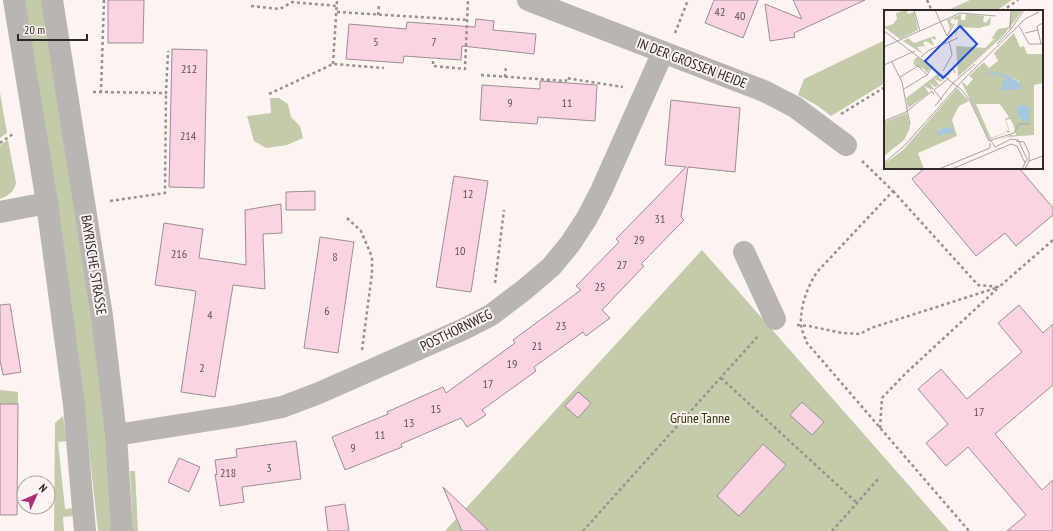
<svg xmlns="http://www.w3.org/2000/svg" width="1053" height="531" viewBox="0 0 1053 531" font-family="'PT Sans Narrow',sans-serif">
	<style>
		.green { fill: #c3cbaa }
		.building { fill: #fbd3e2; stroke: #999093 }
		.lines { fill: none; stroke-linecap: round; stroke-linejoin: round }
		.path { stroke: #98918f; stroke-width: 2.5; stroke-dasharray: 3 3; stroke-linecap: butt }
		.minor { stroke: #b8b5b2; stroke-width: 22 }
		.labels { text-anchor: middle; stroke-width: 4; stroke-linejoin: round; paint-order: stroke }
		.number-label { font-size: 12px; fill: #605456 }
		.street-label { font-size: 14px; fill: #2d2a28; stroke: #fdf3f0 }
		.park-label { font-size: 14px; fill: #2b3207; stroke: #fdf3f0 }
		.inset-river { fill: none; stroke: #a5c8de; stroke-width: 2 }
		.inset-road { fill: none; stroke: #aaa3a0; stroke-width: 1 }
		.view { fill: #1d4ed8; fill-opacity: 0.15; stroke: #1d4ed8; stroke-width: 2 }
		.inset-edge { fill: none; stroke: #2d2a28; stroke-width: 2 }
	</style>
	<rect width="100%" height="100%" fill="#fdf3f0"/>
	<g class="green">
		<polygon points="23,0 45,0 94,308 115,531 98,531 88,440"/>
		<polygon points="970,0 1012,0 996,11 946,11"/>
		<polygon points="885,40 885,83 831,116 818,106 798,95 804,79"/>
		<polygon points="0,93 7,133 0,138"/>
		<polygon points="270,98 279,98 288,104 291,117 300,126 303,138 287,145 266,148 254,141 247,116 271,113"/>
		<path d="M8 140 16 183C13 193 9 195 0 199V145Z"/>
		<polygon points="702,250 949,531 445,531"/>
		<polygon points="0,390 18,392 18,404 0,404"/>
		<polygon points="63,416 67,441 58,442 65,509 73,508 74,516 63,517 64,531 54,531 55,423"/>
		<polygon points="130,471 135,471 138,531 133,531"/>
	</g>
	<g class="building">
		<polygon points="108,0 144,0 143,43 108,43"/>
		<polygon points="714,0 758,0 743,38 705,23"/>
		<polygon points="793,0 865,0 794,33 795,37 770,41 765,4 802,19"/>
		<polygon points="476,19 494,21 493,30 536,34 534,54 462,46 461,60 404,56 403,63 346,59 349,24 406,29 407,22 475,27"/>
		<polygon points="172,49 207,50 204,188 169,187"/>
		<polygon points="540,81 597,85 595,121 538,117 537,124 480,120 482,85 540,89"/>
		<polygon points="671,100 740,108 735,172 688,167 681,217 684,220 641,264 644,266 602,310 610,318 586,336 583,332 534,367 536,371 482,410 486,415 467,427 461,418 401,444 402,447 345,470 332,437 388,414 387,412 443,387 446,393 515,343 513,340 581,290 576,286 619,242 616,239 686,167 665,165"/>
		<polygon points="925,168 1019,168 1053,208 1053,215 1016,246 1005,233 976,256 912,179"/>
		<polygon points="454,176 488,181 471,292 436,287"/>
		<polygon points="315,191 315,210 286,210 286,192"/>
		<polygon points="281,204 282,233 263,234 265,289 233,285 215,397 181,392 196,291 155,285 164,223 203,229 199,258 246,265 245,210"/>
		<polygon points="320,237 354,242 338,353 304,348"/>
		<polygon points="10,304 21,372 3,375 0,360 0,305"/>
		<polygon points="1019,305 1043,333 1053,324 1053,385 995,434 1042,490 1053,480 1053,531 1007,531 1026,515 968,447 946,466 926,443 948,424 918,389 941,369 967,399 1022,352 998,323"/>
		<polygon points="578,392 591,403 578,418 565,406"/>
		<polygon points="802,402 824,422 812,435 790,415"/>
		<polygon points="0,404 18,404 17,515 0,515"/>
		<polygon points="296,441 301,479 242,487 244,502 220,506 215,474 217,475 215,460 237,457 236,449"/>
		<polygon points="763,444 786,465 739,516 717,496"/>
		<polygon points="179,458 200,467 189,492 168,482"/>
		<polygon points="443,487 489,531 462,531"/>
		<polygon points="345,504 349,531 328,531 325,507"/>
	</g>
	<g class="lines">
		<g class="path">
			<polyline points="104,0 101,92 166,93 168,51"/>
			<polyline points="927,0 932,11"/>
			<polyline points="251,6 280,9 292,2 337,6"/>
			<polyline points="1002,11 1018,0"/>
			<polyline points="337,12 468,20"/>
			<polyline points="378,15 379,5"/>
			<polyline points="675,33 688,0"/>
			<polyline points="433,61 433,66 465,69 468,0"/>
			<polyline points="333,64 337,0"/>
			<polyline points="481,75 566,81 566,78 623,87"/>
			<polyline points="505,77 506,66"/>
			<polyline points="93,92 101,92"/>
			<polyline points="269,94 333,64 384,68"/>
			<polyline points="841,114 885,87"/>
			<polyline points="0,143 13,134"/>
			<path d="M862 161 893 191 817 272C807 288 800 306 801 325 802 331 805 338 807 343L969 531"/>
			<polyline points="893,191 978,285 999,287 1053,240"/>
			<polyline points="110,201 165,193 166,93"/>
			<polyline points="347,218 361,231 372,257 372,273 362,350"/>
			<polyline points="495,283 504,210"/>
			<polyline points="797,325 809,326 842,333 860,334 871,328 999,287"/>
			<polyline points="721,378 857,503"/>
			<polyline points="880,428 882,398 906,373 997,289"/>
			<polyline points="583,531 759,335"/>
			<polyline points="832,531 880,477"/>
		</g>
		<g class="minor">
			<polyline points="14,0 47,203 74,405 85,531"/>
			<polyline points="52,0 102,316 116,435 122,531"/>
			<polyline points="528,0 764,91 795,107 846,145"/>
			<polyline points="0,212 47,203"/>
			<polyline points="744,252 775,319"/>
			<polyline points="116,435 236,416 282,407 319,393 464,329 491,315 524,290 551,267 570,244 587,218 601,191 663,52"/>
		</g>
	</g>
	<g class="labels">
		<g class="number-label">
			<text x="720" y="16">42</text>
			<text x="740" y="20">40</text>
			<text x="376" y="46">5</text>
			<text x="434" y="46">7</text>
			<text x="189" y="73">212</text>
			<text x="510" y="107">9</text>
			<text x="567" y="107">11</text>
			<text x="188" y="140">214</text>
			<text x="468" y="198">12</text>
			<text x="660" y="223">31</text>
			<text x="639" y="244">29</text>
			<text x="460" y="255">10</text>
			<text x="179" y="258">216</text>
			<text x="335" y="261">8</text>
			<text x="622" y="269">27</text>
			<text x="600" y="291">25</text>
			<text x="327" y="315">6</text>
			<text x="210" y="319">4</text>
			<text x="561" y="330">23</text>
			<text x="537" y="350">21</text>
			<text x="512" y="368">19</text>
			<text x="202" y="372">2</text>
			<text x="488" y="388">17</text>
			<text x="436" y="413">15</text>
			<text x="979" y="416">17</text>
			<text x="409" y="427">13</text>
			<text x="380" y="439">11</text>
			<text x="353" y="452">9</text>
			<text x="269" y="472">3</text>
			<text x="228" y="477">218</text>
		</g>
		<g class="street-label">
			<text transform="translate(692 63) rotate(21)" y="5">IN DER GROSSEN HEIDE</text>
			<text transform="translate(94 265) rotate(81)" y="5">BAYRISCHE STRASSE</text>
			<text transform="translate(456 330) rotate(-26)" y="5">POSTHORNWEG</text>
		</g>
		<g class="park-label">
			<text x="700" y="423">Grüne Tanne</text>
		</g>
	</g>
	<g transform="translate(884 10)">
		<rect width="159" height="159" fill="#fdf3f0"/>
		<path d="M22 0 24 4 30 2 34 20 16 29 0 17 9 14 13 9 12 3ZM127 0H139L119 26 74 67 72 36 101 38 111 28 107 29 114 19 125 17ZM77 4V10H81L82 4 100 6 99 11 102 13 107 6 106 15 95 18 75 17 71 28 74 10 72 9 70 13 71 9H68L66 12 69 14 66 19 63 10ZM130 23 136 37 140 36 143 44H159V73L150 75V125L123 127 109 133 126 125H132L129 114 126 109 122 110 126 122 123 123 122 120 125 121 121 109 125 107 116 94H92L107 128 120 123V121L121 123 105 130 78 73 79 72 83 76 89 69 85 66 100 52 105 58 114 51 110 43ZM129 68 135 71V80H118L120 72ZM137 95 146 108V109H136L132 98ZM51 26 52 30 47 28 50 36 42 31 39 33 43 40 40 36 33 37 39 44 19 31 24 28 30 33ZM34 47 48 56 43 63 40 59 31 56 29 53 31 49 27 51ZM55 63V68L59 70 56 72 50 68 55 75 51 77 45 72 50 79 48 80 40 76 45 83 24 98 22 88ZM73 78 85 91 75 96 68 110 73 126 34 143 40 159H0V154L19 140ZM61 117 67 118 69 123H60L55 128 54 120ZM23 103 26 118 20 130 0 146V112Z" fill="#c3cbaa" fill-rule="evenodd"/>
		<path d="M122 65 134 71 136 76 138 74 135 80H116ZM137 95 145 96 146 112 138 111 134 105 132 98ZM61 117 68 118 70 124 60 123 55 128 53 121Z" fill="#a5c8de"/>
		<path class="inset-river" d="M103 62 121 66"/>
		<path class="inset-road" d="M30 0 36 21M51 0 63 26 70 14M135 16 145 34H159M126 20 127 0M0 21 78 80 86 91 105 131 130 123 135 114H146M141 23 154 20M113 34 127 19 140 0M157 34 153 16 159 13M0 37 76 3 112 6M37 47 45 40 74 28M8 52 18 72 26 115M0 55 31 41M59 61 68 45 65 31M64 65 69 58 71 63M16 67 34 56 43 65M20 79 43 65 49 56M58 90 50 80 65 68M51 96 69 73 91 54M0 111 22 102 48 81 50 84M107 131 111 137 127 129 134 130 143 149 138 159M132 131 140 132 145 143V152M0 153 21 135 79 70 141 9 155 2M55 159 106 138V133M68 159 127 134 133 136 141 153M141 159 145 151 159 146"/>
		<path class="view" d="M76 16 93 34 59 68 41 51Z"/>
		<rect width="159" height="159" class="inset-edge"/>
	</g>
	<g transform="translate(36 495) rotate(45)"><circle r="19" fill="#fdf3f0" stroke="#aaa3a0"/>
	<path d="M0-3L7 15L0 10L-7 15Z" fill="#af2c76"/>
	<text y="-6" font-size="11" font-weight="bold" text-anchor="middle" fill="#2d2a28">N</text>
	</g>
	<path d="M18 34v6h69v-6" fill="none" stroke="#2d2a28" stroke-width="2"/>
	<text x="24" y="34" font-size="12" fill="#2d2a28" stroke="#fdf3f0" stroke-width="3" paint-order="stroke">20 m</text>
</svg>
